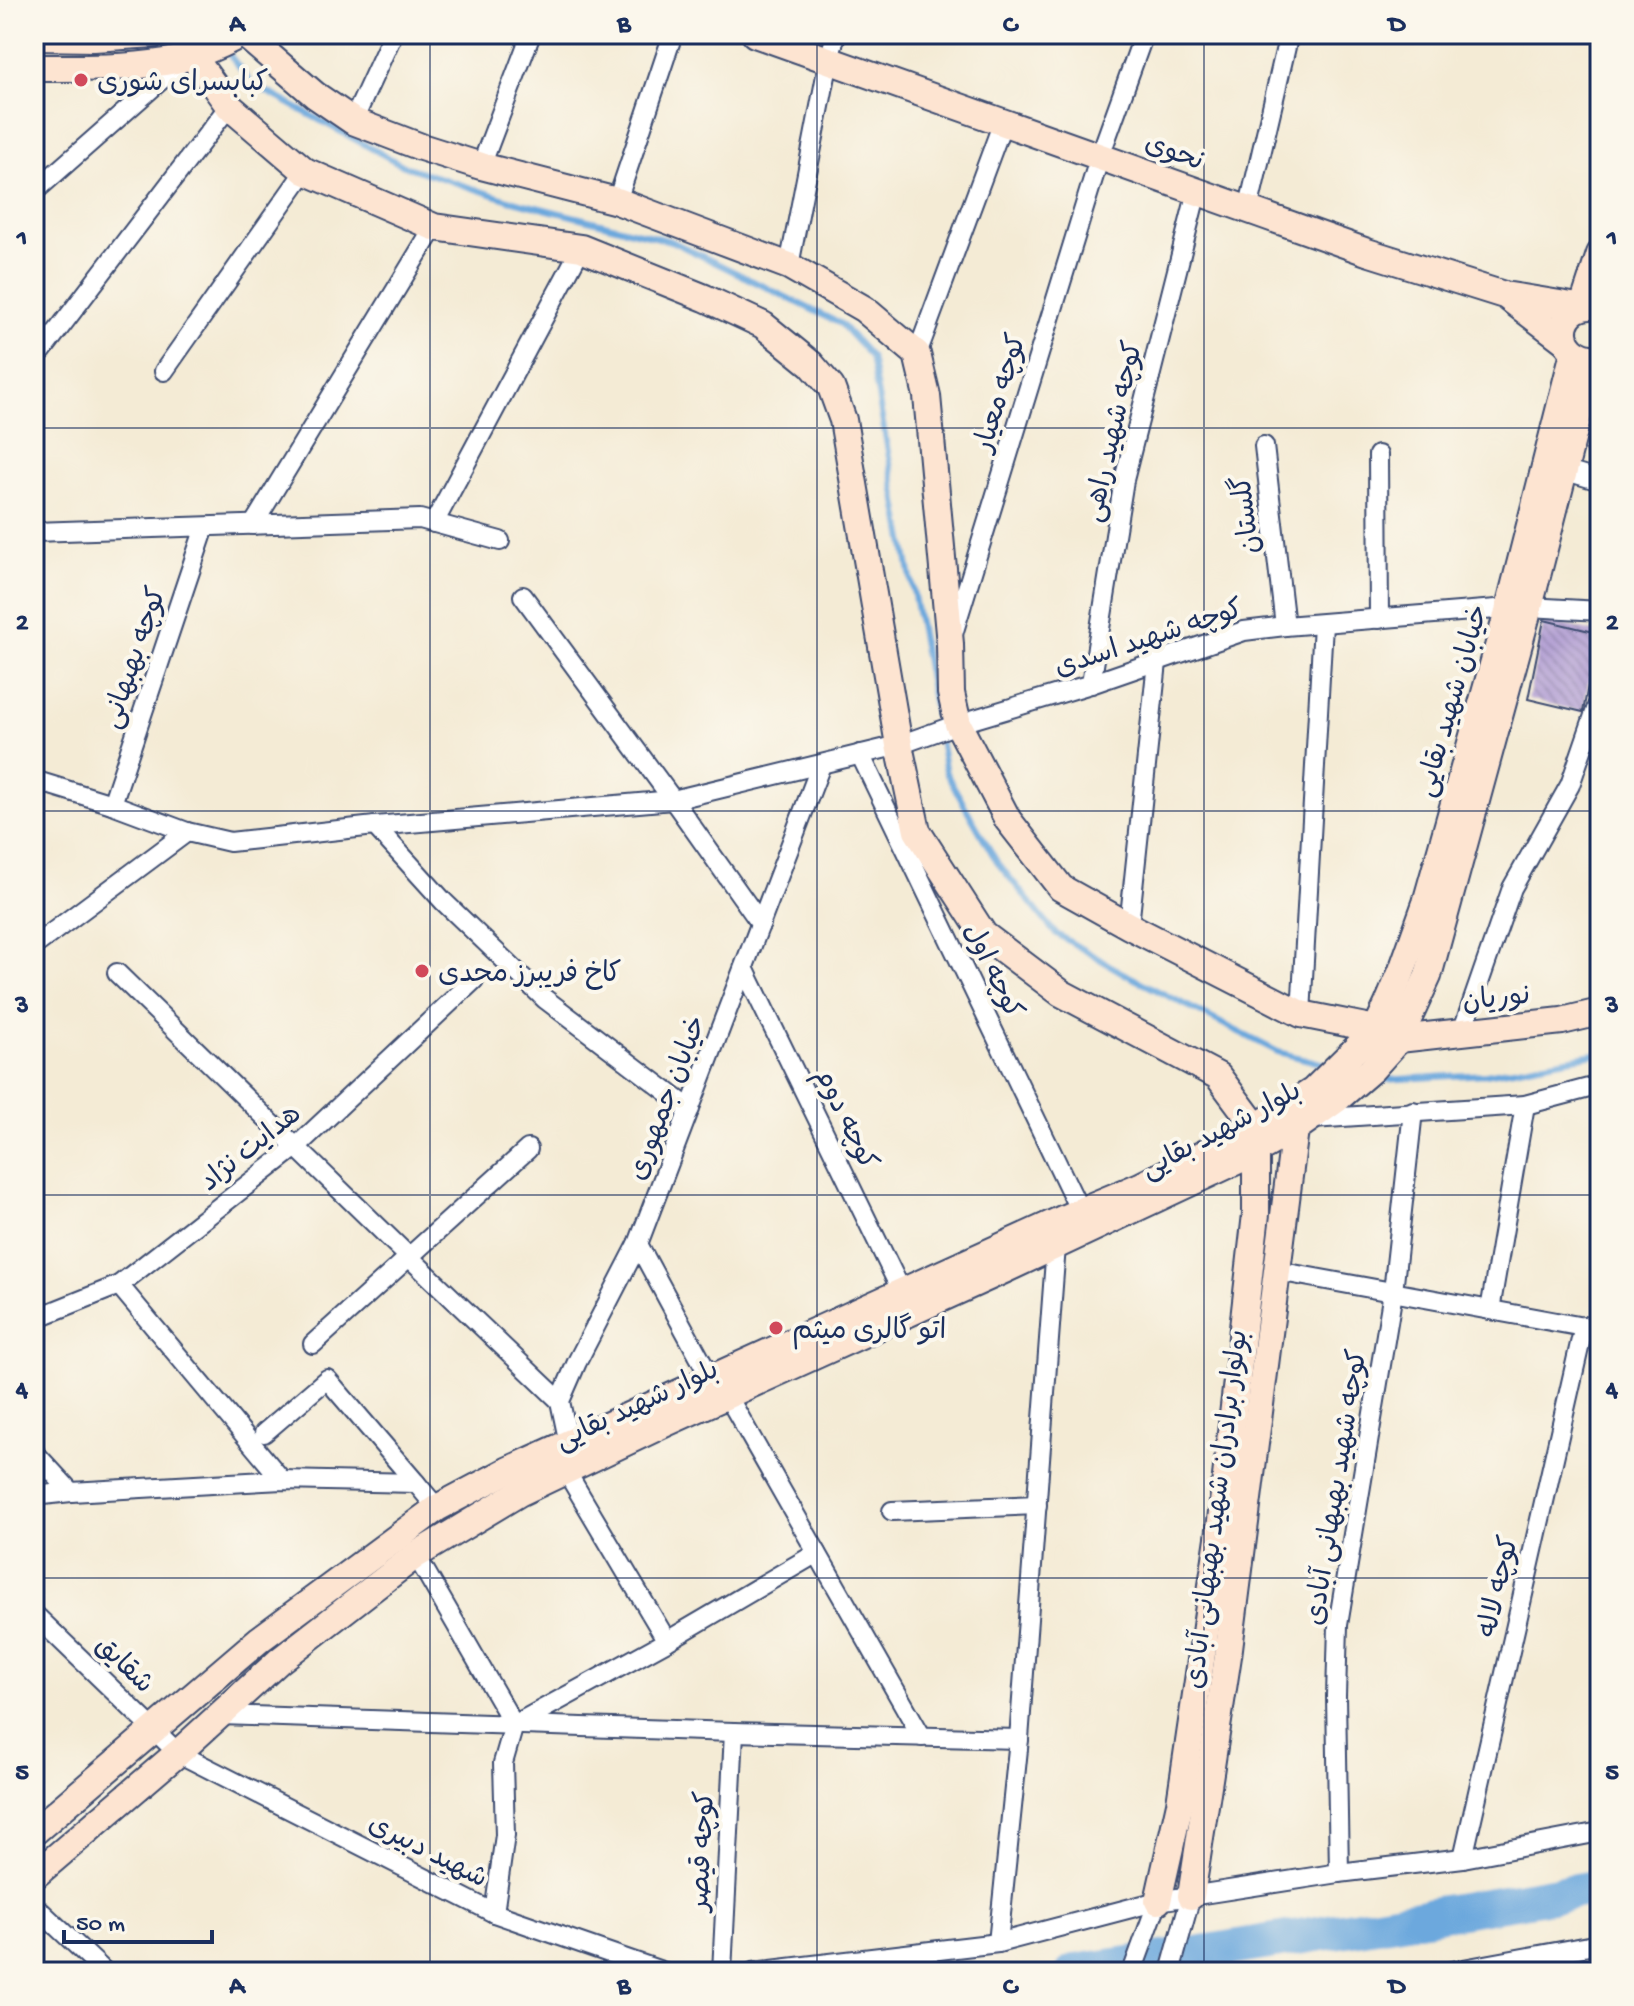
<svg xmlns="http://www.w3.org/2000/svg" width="1634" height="2006" viewBox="0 0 1634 2006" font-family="'Gochi Hand','Playpen Sans Arabic',sans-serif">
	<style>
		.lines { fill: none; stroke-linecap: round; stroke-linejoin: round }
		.stream { stroke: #6ca8dd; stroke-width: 6 }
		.river { stroke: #6ca8dd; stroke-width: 36 }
		.building { fill: url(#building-back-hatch) }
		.street-casing { stroke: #3c4b70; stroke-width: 22 }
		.secondary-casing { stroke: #3c4b70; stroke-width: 30 }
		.street { stroke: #fff; stroke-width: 18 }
		.secondary { stroke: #fde4d1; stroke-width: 26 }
		.grid { fill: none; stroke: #1b2f5e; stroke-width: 2; stroke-opacity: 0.55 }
		.poi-dot { fill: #d1495b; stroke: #fbf7ec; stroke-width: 3 }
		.labels { text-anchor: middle; stroke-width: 8; stroke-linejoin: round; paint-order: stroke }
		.poi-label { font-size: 28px; fill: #1b2f5e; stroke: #fbf7ec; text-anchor: start }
		.street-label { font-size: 28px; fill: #1b2f5e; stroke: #fbf7ec }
		.neatline { fill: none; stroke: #1b2f5e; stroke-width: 3 }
		.grid-label { font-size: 26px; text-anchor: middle; font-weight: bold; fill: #1b2f5e }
	</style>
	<defs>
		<pattern id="building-back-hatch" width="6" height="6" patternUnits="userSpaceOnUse" patternTransform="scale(2)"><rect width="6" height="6" fill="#ae9ad2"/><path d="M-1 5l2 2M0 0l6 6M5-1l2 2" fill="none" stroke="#8d7eae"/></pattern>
	</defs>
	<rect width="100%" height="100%" fill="#fbf7ec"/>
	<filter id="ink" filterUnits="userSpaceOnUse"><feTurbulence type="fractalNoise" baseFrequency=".0125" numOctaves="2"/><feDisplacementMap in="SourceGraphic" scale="16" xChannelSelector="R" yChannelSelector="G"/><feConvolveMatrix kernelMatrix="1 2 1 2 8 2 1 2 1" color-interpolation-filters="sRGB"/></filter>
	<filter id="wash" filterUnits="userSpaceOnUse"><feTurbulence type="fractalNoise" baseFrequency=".006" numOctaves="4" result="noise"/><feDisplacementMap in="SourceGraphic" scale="32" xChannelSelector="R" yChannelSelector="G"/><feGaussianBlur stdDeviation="1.8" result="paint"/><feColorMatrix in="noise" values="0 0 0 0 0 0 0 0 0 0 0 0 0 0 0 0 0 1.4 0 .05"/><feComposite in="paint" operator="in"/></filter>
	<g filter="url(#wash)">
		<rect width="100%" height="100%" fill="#f4ebd5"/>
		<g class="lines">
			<g class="stream">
				<polyline points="226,50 251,83 404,166 509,200 671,241 841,324 871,357 946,773 997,862 1055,933 1123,973 1278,1052 1328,1065"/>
				<polyline points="1373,1078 1383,1080 1486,1074 1600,1053"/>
			</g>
			<polyline class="river" points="1074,1972 1196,1954 1600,1887"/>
		</g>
		<g id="blocks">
			<polygon class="building" points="1544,620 1598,633 1583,712 1528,699"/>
		</g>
	</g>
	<g filter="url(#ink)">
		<use href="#blocks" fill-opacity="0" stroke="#3c4b70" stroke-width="2"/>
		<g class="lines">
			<g class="street-casing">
				<g id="street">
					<polyline points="353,121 393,34"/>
					<polyline points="481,166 531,34"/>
					<polyline points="34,192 185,59"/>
					<polyline points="617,201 673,34"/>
					<polyline points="1248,210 1289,34"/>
					<polyline points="789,266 829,60 836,34"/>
					<polyline points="42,351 229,106"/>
					<polyline points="917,354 1003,122"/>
					<polyline points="164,371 305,171"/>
					<polyline points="1264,446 1285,626"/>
					<polyline points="1378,455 1379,619"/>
					<polyline points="1563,470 1600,481"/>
					<polyline points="434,523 581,248"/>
					<polyline points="253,525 434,227"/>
					<polyline points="34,532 420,519 500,541"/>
					<polyline points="523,596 673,800 761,924"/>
					<polyline points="1529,607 1600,611"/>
					<polyline points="953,634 1100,156 1144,34"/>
					<polyline points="1091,684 1124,480 1197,191"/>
					<polyline points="860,754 1080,1211"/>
					<polyline points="34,780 112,804 187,832 230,842 375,826 673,800 899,745 958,724 1091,684 1244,631 1285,626 1509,608"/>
					<polyline points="112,804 205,527"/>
					<polyline points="375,826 444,902 545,999 690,1109"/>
					<polyline points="1129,926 1157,662"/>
					<polyline points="34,946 187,832"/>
					<polyline points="744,968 902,1292"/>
					<polyline points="117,973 409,1257 560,1401"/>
					<polyline points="1301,1014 1323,624"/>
					<polyline points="1462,1032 1512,888 1570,785 1600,698"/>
					<polyline points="1312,1119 1525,1105 1600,1085"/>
					<polyline points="638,1244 711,1379"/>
					<polyline points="1277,1271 1600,1330"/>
					<polyline points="119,1285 282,1480"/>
					<polyline points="1490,1310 1525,1105"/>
					<polyline points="34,1319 119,1285 296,1147 474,980"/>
					<polyline points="313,1344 528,1149"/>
					<polyline points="727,1395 922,1737"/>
					<polyline points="264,1433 327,1379 416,1483"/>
					<polyline points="569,1444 560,1401 577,1362 638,1244 821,765"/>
					<polyline points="34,1452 71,1492"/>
					<polyline points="566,1471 667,1641"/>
					<polyline points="34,1496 71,1492 282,1480 416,1483 437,1508"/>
					<polyline points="892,1511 1037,1505"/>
					<polyline points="416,1555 514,1725"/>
					<polyline points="34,1614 178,1753 494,1913 664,1972"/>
					<polyline points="220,1715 734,1732 1019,1739"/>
					<polyline points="1463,1858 1584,1326"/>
					<polyline points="1339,1873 1336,1696 1338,1625 1393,1292 1413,1111"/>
					<polyline points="34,1905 105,1972"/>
					<polyline points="494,1913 505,1835 503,1763 514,1725 667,1641 817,1553"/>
					<polyline points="998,1943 1019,1739 1056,1246"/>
					<polyline points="722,1972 734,1732"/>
					<polyline points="753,1972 998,1943 1158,1901 1339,1873 1463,1858 1600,1832"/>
					<polyline points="1132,1972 1158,1901"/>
					<polyline points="1170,1972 1191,1896"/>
					<polyline points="1447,1972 1600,1944"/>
				</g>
			</g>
			<g class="secondary-casing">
				<g id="secondary">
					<polyline points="244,34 315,95 353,121 421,147 481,166 617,201 789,266 864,309 917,354 927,396 950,644 951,693 958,724 1008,820 1061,888 1129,926 1301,1014 1376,1029 1388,1035"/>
					<polyline points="755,34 1367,252 1504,295 1578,307"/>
					<polyline points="34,37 94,38 154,34"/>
					<polyline points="191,54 229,106 305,171 434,227 581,248 705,298 763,325 811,364 831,387 843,420 899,745 917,831 984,935 1061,993 1218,1076 1256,1127 1256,1214 1219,1538 1180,1803 1158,1901"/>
					<path d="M34 68C77 68 122 69 165 62 190 58 219 46 241 34"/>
					<polyline points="1510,299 1565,341"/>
					<polyline points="1583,306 1600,254"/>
					<path d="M1589 358C1549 349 1560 298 1600 307"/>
					<polyline points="1399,1039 1562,1021 1600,1012"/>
					<polyline points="34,1832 260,1639 437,1508 507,1471 1080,1211 1140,1186 1256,1127 1313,1091 1376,1029 1387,1006 1401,973 1426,903 1509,608 1574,352"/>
					<polyline points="34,1876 178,1753 279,1661 416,1555 519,1493 666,1423 1004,1270 1241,1159 1295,1129 1336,1100 1371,1070 1399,1039 1428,976 1529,607 1579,412 1597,357"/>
					<polyline points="1191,1896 1228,1656 1295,1129"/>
				</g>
			</g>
			<use href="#street" class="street"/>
			<use href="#secondary" class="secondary"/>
		</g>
	</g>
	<path class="grid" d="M430 34V1972M817 34V1972M1204 34V1972M34 428H1600M34 811H1600M34 1195H1600M34 1578H1600"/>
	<g class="poi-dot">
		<circle cx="81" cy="80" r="8"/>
		<circle cx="422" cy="971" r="8"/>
		<circle cx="776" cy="1328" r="8"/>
	</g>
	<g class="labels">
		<g class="poi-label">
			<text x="97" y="90">کبابسرای شوری</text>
			<text x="438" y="981">کاخ فریبرز محدی</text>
			<text x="792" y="1338">اتو گالری میثم</text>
		</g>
		<g class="street-label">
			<text transform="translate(1175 150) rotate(20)" y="10">نحوی</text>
			<text transform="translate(998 392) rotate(-73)" y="10">کوچه معیار</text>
			<text transform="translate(1111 431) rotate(-77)" y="10">کوچه شهید راهی</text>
			<text transform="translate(1244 515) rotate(-97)" y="10">گلستان</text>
			<text transform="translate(1148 636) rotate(-18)" y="10">کوچه شهید اسدی</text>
			<text transform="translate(132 657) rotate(-71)" y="10">کوچه بهبهانی</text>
			<text transform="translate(1450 700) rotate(-74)" y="10">خیابان شهید بقایی</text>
			<text transform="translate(995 970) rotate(64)" y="10">کوچه اول</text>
			<text transform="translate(1496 996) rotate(-6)" y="10">نوریان</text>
			<text transform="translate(665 1097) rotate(-69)" y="10">خیابان جمهوری</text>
			<text transform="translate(848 1118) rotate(64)" y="10">کوچه دوم</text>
			<text transform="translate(1220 1128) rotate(-28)" y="10">بلوار شهید بقایی</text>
			<text transform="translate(249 1146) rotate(-39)" y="10">هدایت نژاد</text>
			<text transform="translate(636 1403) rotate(-25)" y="10">بلوار شهید بقایی</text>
			<text transform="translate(1334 1487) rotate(-81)" y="10">کوچه شهید بهبهانی آبادی</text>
			<text transform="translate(1214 1509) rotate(-83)" y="10">بولوار برادران شهید بهبهانی آبادی</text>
			<text transform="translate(1496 1586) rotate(-77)" y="10">کوچه لاله</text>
			<text transform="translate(126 1663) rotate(44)" y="10">شقایق</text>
			<text transform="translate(429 1849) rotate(27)" y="10">شهید دبیری</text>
			<text transform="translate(700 1851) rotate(-87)" y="10">کوچه قیصر</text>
		</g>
	</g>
	<rect width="1634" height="2006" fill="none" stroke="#fbf7ec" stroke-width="88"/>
	<path d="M64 1930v12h148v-12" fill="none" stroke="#1b2f5e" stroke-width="4"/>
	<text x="76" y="1930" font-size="24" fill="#1b2f5e" stroke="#fbf7ec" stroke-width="6" paint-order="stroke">50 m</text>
	<rect x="44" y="44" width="1546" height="1918" class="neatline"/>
	<g class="grid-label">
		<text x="237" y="31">A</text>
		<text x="624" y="31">B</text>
		<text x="1010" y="31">C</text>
		<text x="1397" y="31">D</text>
		<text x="22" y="245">1</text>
		<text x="1612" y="245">1</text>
		<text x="22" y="629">2</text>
		<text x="1612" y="629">2</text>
		<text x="22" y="1012">3</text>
		<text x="1612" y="1012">3</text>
		<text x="22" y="1396">4</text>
		<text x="1612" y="1396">4</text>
		<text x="22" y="1779">5</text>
		<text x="1612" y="1779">5</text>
		<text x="237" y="1993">A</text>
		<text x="624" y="1993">B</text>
		<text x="1010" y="1993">C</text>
		<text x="1397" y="1993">D</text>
	</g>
</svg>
